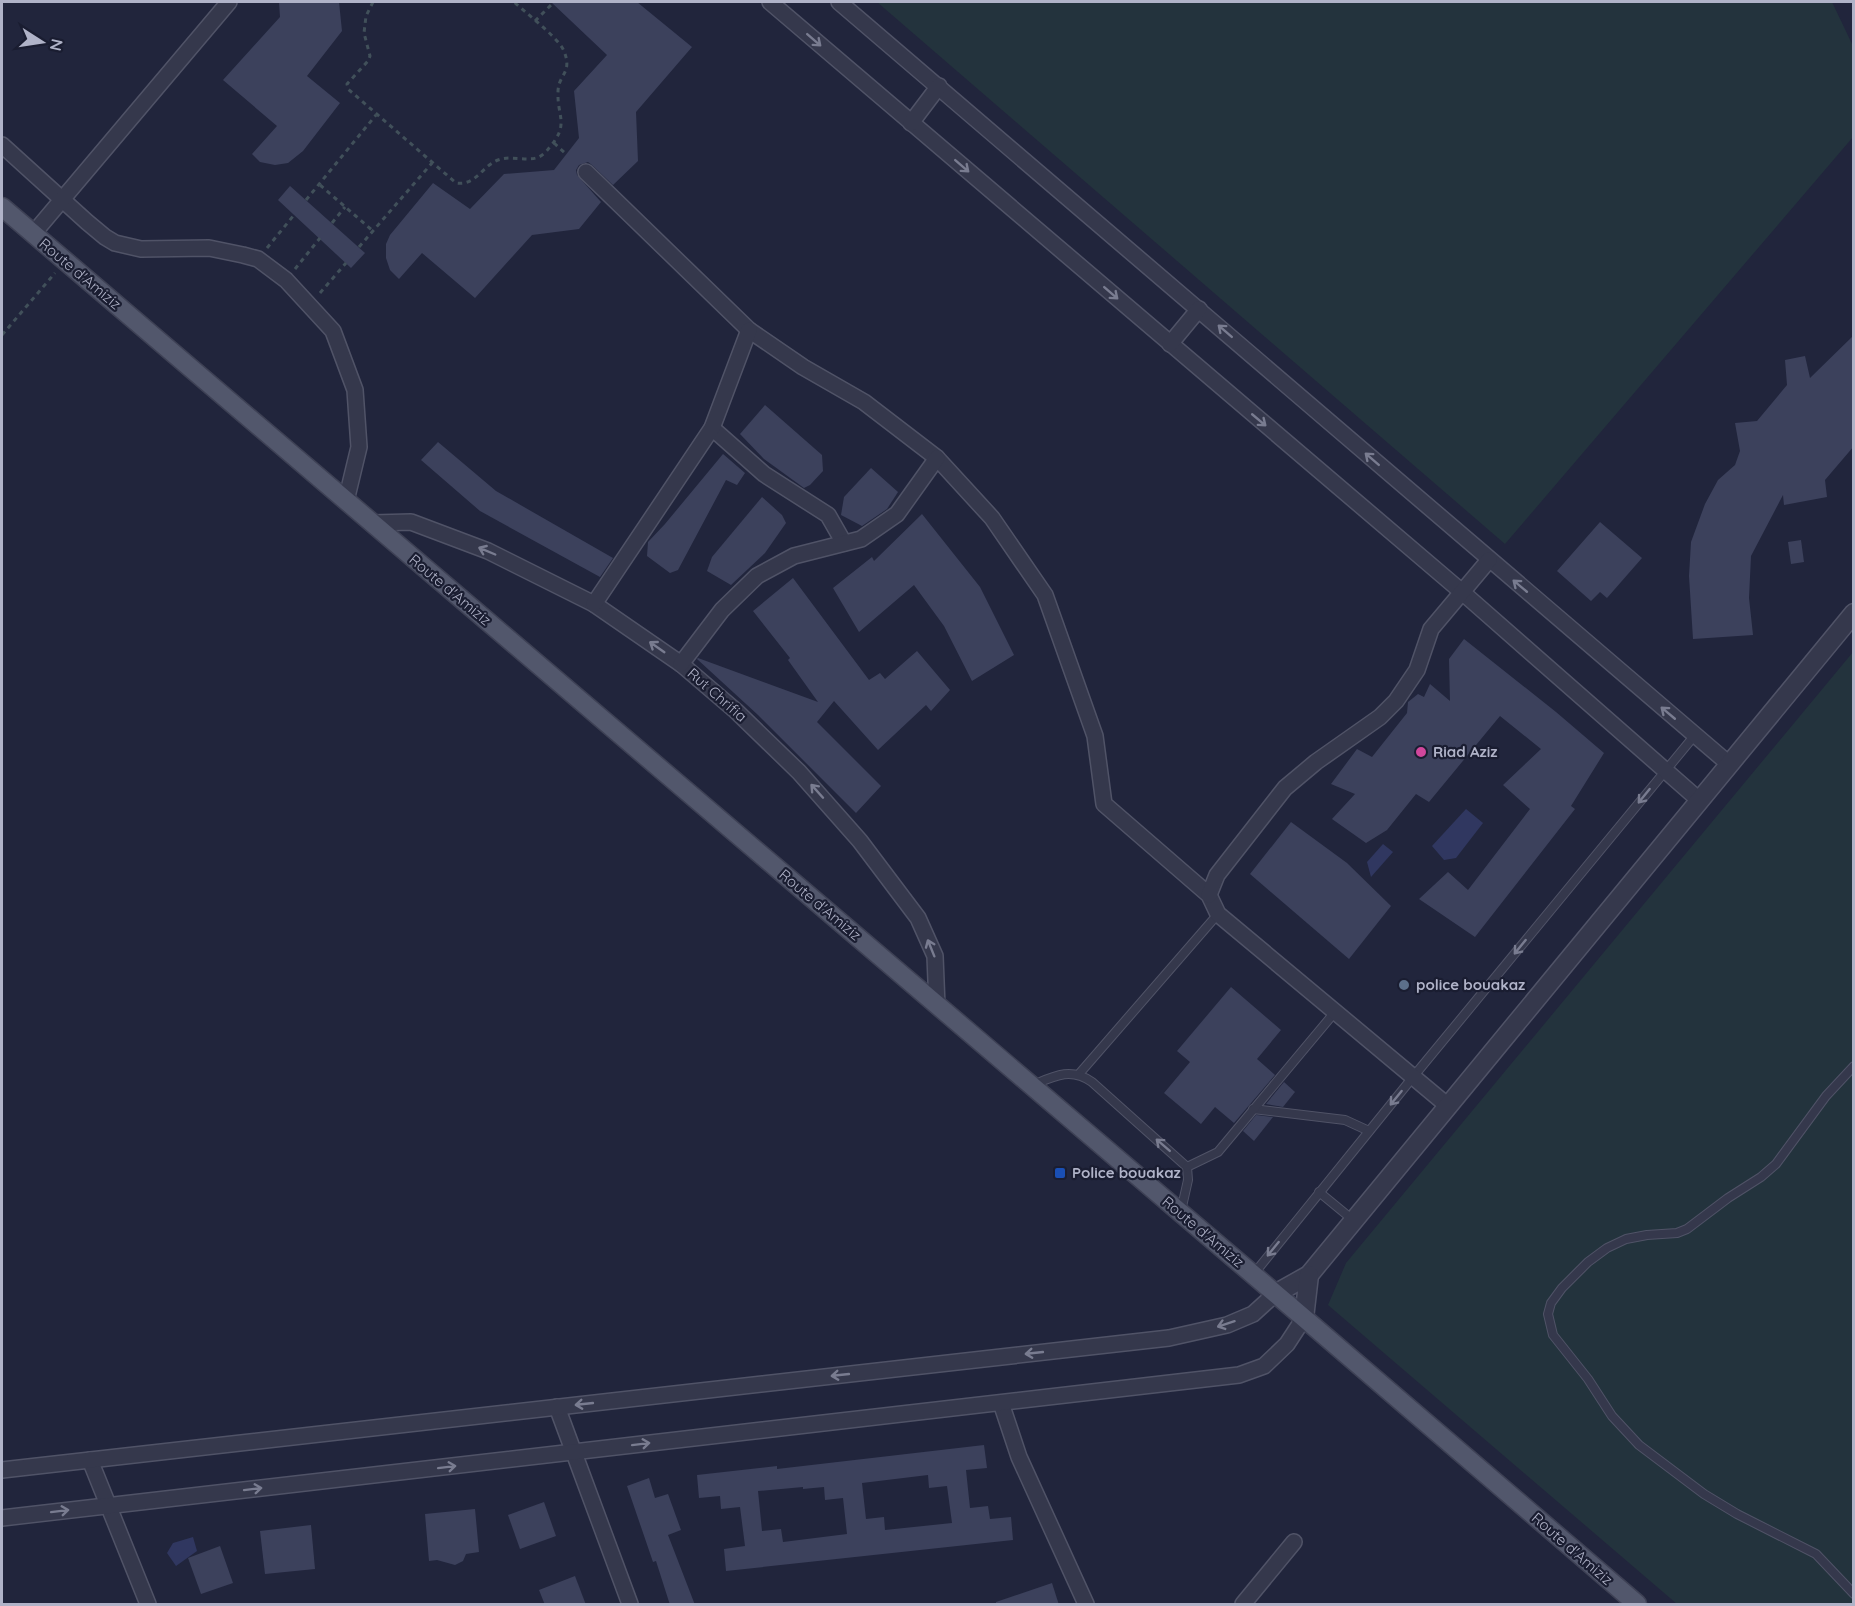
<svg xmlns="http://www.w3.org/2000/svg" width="1855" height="1606" viewBox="0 0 1855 1606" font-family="Quicksand,sans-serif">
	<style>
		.green { fill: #23333d }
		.water { fill: #303760 }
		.building { fill: #3c415c; fill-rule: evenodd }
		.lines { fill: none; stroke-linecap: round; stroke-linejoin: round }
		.service-casing { stroke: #505367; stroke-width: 10 }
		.minor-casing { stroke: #505367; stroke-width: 18 }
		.tertiary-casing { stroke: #505367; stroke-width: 21 }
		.primary-casing { stroke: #3e4155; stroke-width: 21 }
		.path { stroke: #41505a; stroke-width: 3; stroke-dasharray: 4.5 4.5; stroke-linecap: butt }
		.service { stroke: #35384c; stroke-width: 8 }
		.minor { stroke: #35384c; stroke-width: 15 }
		.tertiary { stroke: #35384c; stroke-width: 18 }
		.primary { stroke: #52576c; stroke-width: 18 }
		.oneway { stroke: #797c90 }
		.hotel-dot { fill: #d1479c; stroke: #1a1d31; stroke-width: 2 }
		.service-dot { fill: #5c6f8a; stroke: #1a1d31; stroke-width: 2 }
		.transit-dot { fill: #1a4fb4; stroke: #1a1d31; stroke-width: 2 }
		.labels { text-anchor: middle; stroke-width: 4.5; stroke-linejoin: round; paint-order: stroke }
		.street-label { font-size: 15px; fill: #b0b3c8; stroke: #1a1d31 }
		.poi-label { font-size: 15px; font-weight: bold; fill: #b0b3c8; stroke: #1a1d31; text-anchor: start }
	</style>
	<rect width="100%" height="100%" fill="#21253c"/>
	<g class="green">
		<polygon points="877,2 1832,2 1853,46 1853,137 1505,544"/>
		<polygon points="1853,652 1853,1604 1677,1604 1328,1305 1346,1263"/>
	</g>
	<g class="water">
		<polygon points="1466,809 1483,823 1456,858 1444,860 1432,846"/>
		<polygon points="1383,844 1393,852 1371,877 1367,862"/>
		<polygon points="193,1537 197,1551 176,1566 167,1553 173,1543"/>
	</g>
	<g class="building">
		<polygon points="279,2 339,2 342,31 307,76 340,103 303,151 288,163 275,165 260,162 252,154 277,126 223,80 280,17"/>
		<polygon points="551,2 637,2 692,47 636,112 638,161 613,185 592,165 588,162 579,165 576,170 577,175 601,202 579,229 532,235 475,298 422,253 399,279 390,270 386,258 386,244 390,235 433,183 470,209 504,174 554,170 579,138 574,91 607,55"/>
		<polygon points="290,186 365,253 351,268 278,200"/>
		<polygon points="1854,335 1854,446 1825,480 1827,497 1784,505 1783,495 1751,556 1749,598 1753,635 1693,639 1689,576 1691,542 1705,504 1718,480 1735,465 1740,451 1735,423 1757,421 1787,385 1785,360 1805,356 1810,378"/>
		<polygon points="765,405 822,455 823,471 810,485 804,488 764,459 740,434"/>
		<polygon points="438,442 496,491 613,558 600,577 480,511 421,460"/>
		<polygon points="723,454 745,473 737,485 726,480 678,570 670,573 647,556 648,542 665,524"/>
		<polygon points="871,468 898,492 887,509 862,526 841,515 844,497"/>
		<polygon points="762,497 782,515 786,523 765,553 731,585 707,571 712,557"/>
		<polygon points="922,514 980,587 1014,655 972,681 944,626 914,585 859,632 833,588 872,557 874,561"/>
		<polygon points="1600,522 1642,558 1607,598 1600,592 1591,601 1557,571"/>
		<polygon points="1801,540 1804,562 1791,564 1788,542"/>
		<polygon points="793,578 869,680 880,673 885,679 917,651 950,690 931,711 926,705 878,750 834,701 817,722 881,786 856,813 758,715 697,659 698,658 818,702 788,660 790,658 753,611"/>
		<polygon points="1464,639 1556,712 1604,753 1571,806 1575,809 1475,937 1419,899 1448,872 1468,890 1530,809 1503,785 1541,749 1500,716 1429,802 1416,794 1387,830 1366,843 1332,819 1355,794 1331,784 1357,749 1372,757 1407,713 1408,702 1418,694 1424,697 1430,684 1450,701 1449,659"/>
		<polygon points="1291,822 1347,863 1391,906 1349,959 1250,874"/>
		<polygon points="1231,987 1281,1030 1257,1059 1275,1075 1234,1123 1215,1107 1201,1124 1164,1093 1190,1062 1177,1051"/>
		<polygon points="1284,1082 1295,1092 1283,1107 1266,1104"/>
		<polygon points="1256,1115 1273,1117 1254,1141 1243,1131"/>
		<path d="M984 1445 987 1468 966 1470 970 1508 988 1506 990 1519 1011 1517 1013 1540 726 1571 724 1549 745 1546 740 1507 721 1509 720 1496 699 1498 697 1475 777 1466V1469ZM928 1475 929 1488 947 1486 952 1523 885 1530 884 1517 866 1519 862 1483ZM803 1487V1489L824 1487 825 1500 843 1498 847 1534 783 1542 781 1529 762 1531 758 1491Z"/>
		<polygon points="649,1478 655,1498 668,1494 681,1530 668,1535 695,1605 670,1605 656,1561 653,1562 627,1486"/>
		<polygon points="544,1502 556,1536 520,1549 508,1515"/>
		<polygon points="475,1509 479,1552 466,1554 463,1561 455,1565 437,1560 429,1561 425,1514"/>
		<polygon points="311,1525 315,1569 265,1574 260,1531"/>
		<polygon points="220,1546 233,1583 201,1594 188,1558"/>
		<polygon points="575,1576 586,1605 545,1605 539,1590"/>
		<polygon points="1052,1583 1059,1605 996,1605 996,1602"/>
	</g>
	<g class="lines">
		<g class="service-casing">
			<g id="service">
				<polyline points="1854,1066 1826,1096 1776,1164 1761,1177 1728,1198 1687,1229 1677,1233 1647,1235 1626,1239 1607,1248 1588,1262 1562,1288 1551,1303 1548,1314 1553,1335 1588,1379 1612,1416 1639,1445 1704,1494 1737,1514 1816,1554 1854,1594"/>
				<polyline points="1079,1074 1218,914"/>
				<path d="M1033 1085C1054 1076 1071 1067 1092 1082L1187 1167 1188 1180 1181 1211"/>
				<polyline points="1253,1109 1345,1120 1369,1131"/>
				<polyline points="1187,1167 1218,1152 1335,1012"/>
				<polyline points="1319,1192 1353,1220"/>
				<polyline points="1253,1275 1413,1077 1695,735"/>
			</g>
		</g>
		<g class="minor-casing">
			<g id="minor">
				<polyline points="770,2 1462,592 1699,800"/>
				<polyline points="839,2 1729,764"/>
				<polyline points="911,123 939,86"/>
				<polyline points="2,145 87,222 105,237 115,243 141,249 209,248 243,255 258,259 286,280 333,331 355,390 359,447 346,501"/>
				<polyline points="586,172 749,330 803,367 864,402 937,458 992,518 1045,595 1095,736 1104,804 1209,895 1218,914 1448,1106"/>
				<polyline points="33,234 229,2"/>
				<polyline points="1170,344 1199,309"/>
				<polyline points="712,428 764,474 828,515 844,543"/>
				<polyline points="373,523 411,522 488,551 594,604 681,664 736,711 799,772 860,841 918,918 935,956 937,1006"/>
				<polyline points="594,604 712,428 749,330"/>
				<polyline points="681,664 722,610 757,576 794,556 861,539 897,514 937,458"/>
				<polyline points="1209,895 1217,875 1285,788 1316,762 1380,717 1396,701 1417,670 1431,629 1489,560"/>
				<polyline points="1001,1403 1019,1457 1086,1604"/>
				<polyline points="557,1407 630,1604"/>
				<polyline points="90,1460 148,1604"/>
				<polyline points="2,1470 1169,1338 1227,1325 1253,1314 1275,1294"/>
				<polyline points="2,1518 1239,1375 1264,1366 1287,1344 1304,1318"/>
				<polyline points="1243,1604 1294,1542"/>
			</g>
		</g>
		<g class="tertiary-casing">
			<g id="tertiary">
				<polyline points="1275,1294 1309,1275 1854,613"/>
				<polyline points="1304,1318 1309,1275"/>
			</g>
		</g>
		<g class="primary-casing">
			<polyline id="primary" points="2,207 1304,1318 1637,1604"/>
		</g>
		<g class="path">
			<path d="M373 2 366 16 364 33 370 56 368 61 347 84 348 89 456 183C476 186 482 166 498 160 511 155 527 162 539 157 543 155 547 151 549 148 570 124 557 117 558 92 558 74 574 73 563 49 556 36 526 13 514 2"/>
			<polyline points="535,21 554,2"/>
			<polyline points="554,143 566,154"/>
			<polyline points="320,185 373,231"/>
			<polyline points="306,200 376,115"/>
			<polyline points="332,223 345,207"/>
			<polyline points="359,247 432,163"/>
			<polyline points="267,248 294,215"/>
			<polyline points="295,269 320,238"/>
			<polyline points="320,293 346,263"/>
			<polyline points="2,335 55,273"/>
		</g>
		<use href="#service" class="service"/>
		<use href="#minor" class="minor"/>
		<use href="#tertiary" class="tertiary"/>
		<use href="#primary" class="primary"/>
	</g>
	<defs><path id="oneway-shaft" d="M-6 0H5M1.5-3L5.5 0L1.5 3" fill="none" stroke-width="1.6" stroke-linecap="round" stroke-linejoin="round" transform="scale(1.5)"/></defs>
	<g class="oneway">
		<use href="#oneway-shaft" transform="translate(814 40) rotate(41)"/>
		<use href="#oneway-shaft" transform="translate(962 166) rotate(41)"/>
		<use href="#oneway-shaft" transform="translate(1111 293) rotate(41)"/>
		<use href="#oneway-shaft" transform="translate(1225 331) rotate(-139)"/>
		<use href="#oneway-shaft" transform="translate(1259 420) rotate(40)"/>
		<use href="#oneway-shaft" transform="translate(1372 459) rotate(-139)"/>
		<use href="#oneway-shaft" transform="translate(487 551) rotate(-157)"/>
		<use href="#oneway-shaft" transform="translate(1520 586) rotate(-140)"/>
		<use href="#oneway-shaft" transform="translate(657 647) rotate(-145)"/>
		<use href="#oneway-shaft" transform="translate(1668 713) rotate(-140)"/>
		<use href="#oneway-shaft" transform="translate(817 791) rotate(-132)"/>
		<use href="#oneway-shaft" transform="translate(1644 796) rotate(129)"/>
		<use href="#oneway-shaft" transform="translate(1520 947) rotate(129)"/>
		<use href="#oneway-shaft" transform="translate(931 948) rotate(-112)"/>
		<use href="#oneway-shaft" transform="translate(1396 1098) rotate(129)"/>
		<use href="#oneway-shaft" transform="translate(1163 1145) rotate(-139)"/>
		<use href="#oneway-shaft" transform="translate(1273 1249) rotate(129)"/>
		<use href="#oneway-shaft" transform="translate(1226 1324) rotate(162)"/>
		<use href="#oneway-shaft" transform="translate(1034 1353) rotate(174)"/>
		<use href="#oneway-shaft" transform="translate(840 1375) rotate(174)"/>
		<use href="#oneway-shaft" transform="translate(584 1404) rotate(174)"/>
		<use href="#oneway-shaft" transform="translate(641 1444) rotate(-7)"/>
		<use href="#oneway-shaft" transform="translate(447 1467) rotate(-7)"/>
		<use href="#oneway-shaft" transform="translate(253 1489) rotate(-7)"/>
		<use href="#oneway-shaft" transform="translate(60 1511) rotate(-7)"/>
	</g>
	<circle class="hotel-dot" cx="1421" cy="752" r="6"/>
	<circle class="service-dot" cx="1404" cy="985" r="6"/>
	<rect class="transit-dot" x="1054" y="1167" width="12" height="12" rx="3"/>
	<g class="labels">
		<g class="street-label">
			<text transform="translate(80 274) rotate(40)" y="5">Route d'Amiziz</text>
			<text transform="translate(450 590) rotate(40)" y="5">Route d'Amiziz</text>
			<text transform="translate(717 695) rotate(41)" y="5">Rut Chrifia</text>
			<text transform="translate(820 905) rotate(40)" y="5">Route d'Amiziz</text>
			<text transform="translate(1203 1232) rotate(40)" y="5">Route d'Amiziz</text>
			<text transform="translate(1572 1549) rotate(41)" y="5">Route d'Amiziz</text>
		</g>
		<g class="poi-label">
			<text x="1433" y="757">Riad Aziz</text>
			<text x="1416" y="990">police bouakaz</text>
			<text x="1072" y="1178">Police bouakaz</text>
		</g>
	</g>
	<rect width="1855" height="1606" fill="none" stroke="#b0b3c8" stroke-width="6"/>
	<g transform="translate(42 42) rotate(102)" stroke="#1a1d31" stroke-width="4.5" paint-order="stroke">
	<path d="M0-4.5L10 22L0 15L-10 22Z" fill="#b0b3c8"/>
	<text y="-9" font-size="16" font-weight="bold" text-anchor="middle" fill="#b0b3c8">N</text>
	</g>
</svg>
